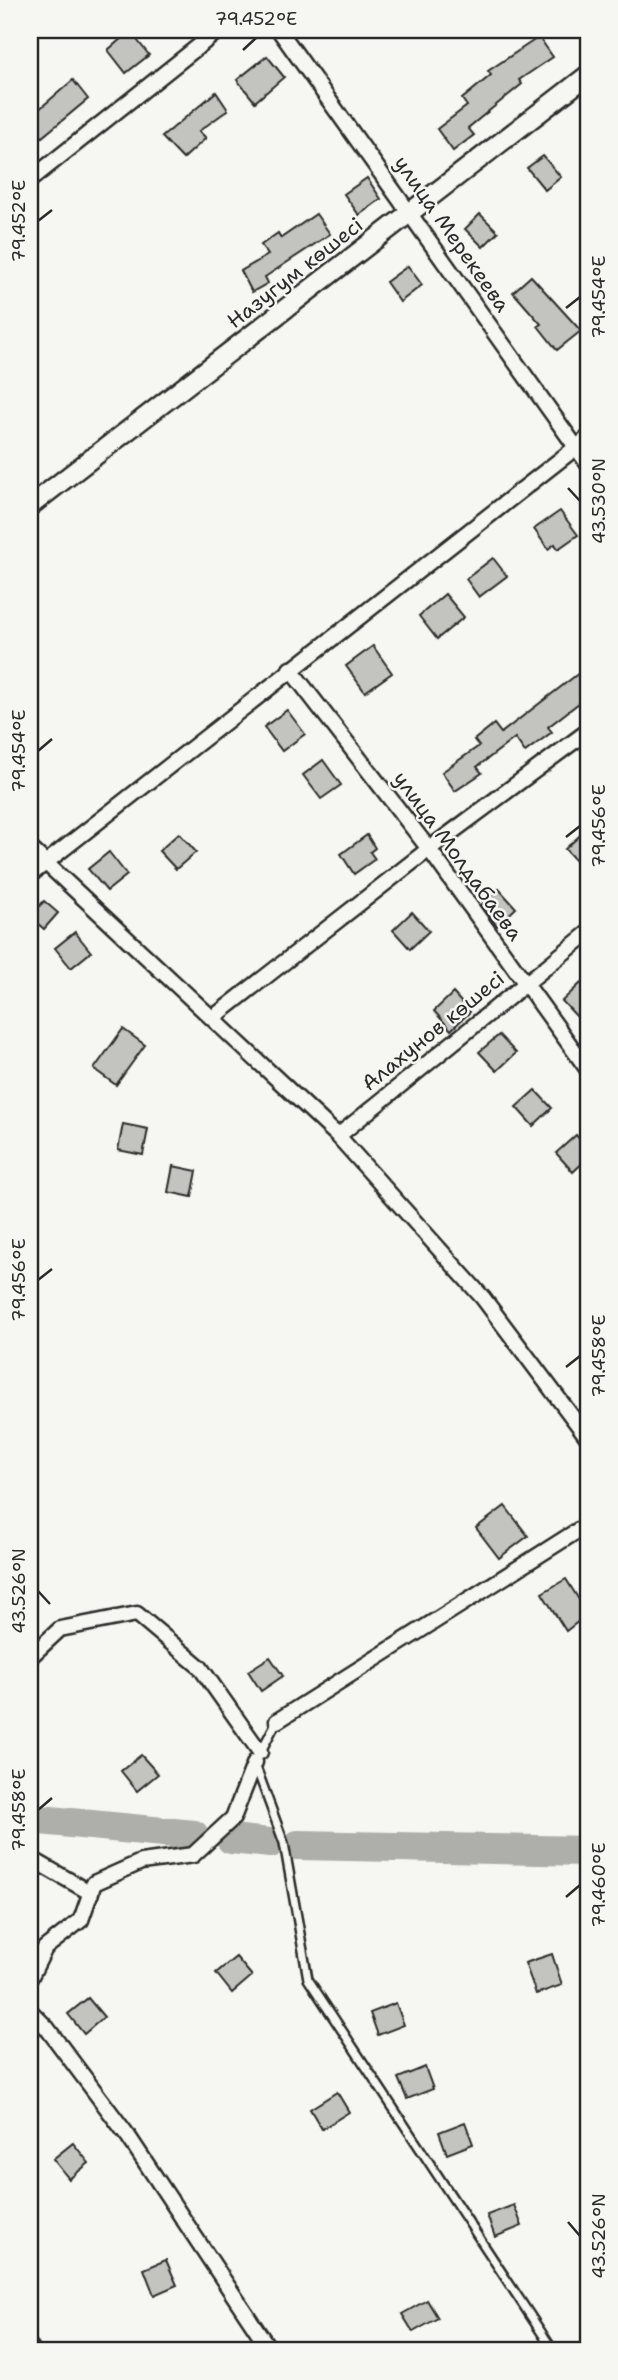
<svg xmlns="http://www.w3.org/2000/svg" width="618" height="2380" viewBox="0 0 618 2380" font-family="'Shantell Sans',sans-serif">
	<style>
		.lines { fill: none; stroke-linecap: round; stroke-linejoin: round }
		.river { stroke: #aeaeab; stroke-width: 30 }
		.building { fill: #c3c3c0; stroke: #2b2b2b; stroke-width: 2 }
		.service-casing { stroke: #2b2b2b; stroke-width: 12 }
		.minor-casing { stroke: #2b2b2b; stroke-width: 19 }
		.tertiary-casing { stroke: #2b2b2b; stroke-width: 23 }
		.service { stroke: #f6f6f2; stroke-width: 7 }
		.minor { stroke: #f6f6f2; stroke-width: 14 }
		.tertiary { stroke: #f6f6f2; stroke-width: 18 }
		.ticks { fill: none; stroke: #2b2b2b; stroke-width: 2.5 }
		.labels { text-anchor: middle; stroke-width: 5; stroke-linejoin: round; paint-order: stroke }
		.street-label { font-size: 21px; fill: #2b2b2b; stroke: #f6f6f2 }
		.neatline { fill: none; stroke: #2b2b2b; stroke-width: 2.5 }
		.ticks-label { font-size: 18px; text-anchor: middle; fill: #2b2b2b }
	</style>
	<rect width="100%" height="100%" fill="#f6f6f2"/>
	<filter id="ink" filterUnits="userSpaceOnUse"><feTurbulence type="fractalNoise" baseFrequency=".0143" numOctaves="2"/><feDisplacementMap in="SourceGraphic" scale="14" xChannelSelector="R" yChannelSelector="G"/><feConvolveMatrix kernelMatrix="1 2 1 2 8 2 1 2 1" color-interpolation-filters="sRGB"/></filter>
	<g filter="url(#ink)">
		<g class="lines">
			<g class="river">
				<polyline points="30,1819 194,1835"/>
				<polyline points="231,1839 270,1843"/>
				<polyline points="298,1845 588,1851"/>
			</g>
		</g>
		<g class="building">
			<polygon points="130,31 149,55 126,73 108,50"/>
			<polygon points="539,37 553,57 519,80 522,84 468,128 474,135 453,151 437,129 467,106 462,99 491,75 488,71"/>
			<polygon points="267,56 284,77 255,102 237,80"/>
			<polygon points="73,80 88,99 30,147 30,117"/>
			<polygon points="216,92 228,110 199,131 206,138 183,159 162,137"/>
			<polygon points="543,156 561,177 545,190 527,168"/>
			<polygon points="367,178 381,199 359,215 344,194"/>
			<polygon points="316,214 330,234 265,277 268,283 252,292 241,271 268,255 261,245 278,233 281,238"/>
			<polygon points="480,214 498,232 483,247 465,229"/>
			<polygon points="408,266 422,285 400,302 386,282"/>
			<polygon points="531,276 581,331 557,350 538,326 541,324 513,292"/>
			<polygon points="560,511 578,535 558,549 555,544 548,549 534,529"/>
			<polygon points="493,558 507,576 479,597 466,579"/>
			<polygon points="445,594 464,617 437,639 419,616"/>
			<polygon points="373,646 392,673 365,692 346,666"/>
			<polygon points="588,666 588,696 548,727 552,732 525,752 515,738 477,767 482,773 455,791 442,772 479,746 474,740 494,724 501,733"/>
			<polygon points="287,710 305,734 282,751 264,727"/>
			<polygon points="323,760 341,785 321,799 303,775"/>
			<polygon points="588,828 588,874 565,849"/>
			<polygon points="179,833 196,852 176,869 159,851"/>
			<polygon points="367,835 375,848 370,852 375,859 354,874 341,854"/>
			<polygon points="109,852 127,875 107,891 88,869"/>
			<polygon points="499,889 516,908 497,926 481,905"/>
			<polygon points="44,901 58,913 44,929 30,917"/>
			<polygon points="412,912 429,931 410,949 393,930"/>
			<polygon points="75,932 91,952 71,968 55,948"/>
			<polygon points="581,983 588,991 588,1011 579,1019 562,1001"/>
			<polygon points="453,993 470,1012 451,1030 434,1011"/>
			<polygon points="123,1029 145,1045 116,1085 94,1069"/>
			<polygon points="499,1035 516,1053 497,1071 479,1052"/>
			<polygon points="535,1090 552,1108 533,1126 516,1107"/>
			<polygon points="123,1124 148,1129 143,1155 118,1150"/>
			<polygon points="576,1135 588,1149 588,1158 573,1172 556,1153"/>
			<polygon points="173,1166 197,1171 192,1197 168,1192"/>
			<polygon points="505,1506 528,1536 499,1558 476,1528"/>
			<polygon points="566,1579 588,1614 566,1631 542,1593"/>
			<polygon points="270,1657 283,1676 261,1691 248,1671"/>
			<polygon points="141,1755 158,1774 137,1791 121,1771"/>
			<polygon points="552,1954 562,1985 536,1994 525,1963"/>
			<polygon points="236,1957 252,1976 232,1993 216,1973"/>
			<polygon points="88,1998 104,2017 84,2034 68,2014"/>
			<polygon points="396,2003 404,2025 378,2035 370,2013"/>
			<polygon points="425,2067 433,2089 407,2099 398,2078"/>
			<polygon points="337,2092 349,2112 322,2129 310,2109"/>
			<polygon points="465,2122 473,2144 447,2154 439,2132"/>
			<polygon points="73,2143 89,2163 69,2179 53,2159"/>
			<polygon points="514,2205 522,2226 495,2237 487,2215"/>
			<polygon points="166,2260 177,2285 154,2295 144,2269"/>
			<polygon points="427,2300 438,2318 413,2332 402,2314"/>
		</g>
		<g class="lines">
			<g class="service-casing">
				<g id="service">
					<polyline points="260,1753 277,1721"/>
					<polyline points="256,1767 284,1843 308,1979 553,2350"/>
					<polyline points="30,2340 36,2350"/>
				</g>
			</g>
			<g class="minor-casing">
				<g id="minor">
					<polyline points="279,30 588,464"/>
					<polyline points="30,180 219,30"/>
					<polyline points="290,669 429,849 588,1070"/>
					<polyline points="30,848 338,1136 483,1298 588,1438"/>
					<polyline points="30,875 588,438"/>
					<polyline points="214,1017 429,849 588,731"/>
					<polyline points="338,1136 588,933"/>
					<polyline points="30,1657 60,1629 137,1614 200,1667 260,1752"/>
					<polyline points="277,1721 588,1524"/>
					<polyline points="30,1858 91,1893"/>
					<polyline points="30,1978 45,1948 81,1920 94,1883 141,1862 193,1855 233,1818 255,1762"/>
					<polyline points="30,2011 47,2028 128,2136 270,2350"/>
				</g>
			</g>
			<g class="tertiary-casing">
				<polyline id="tertiary" points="30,506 588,75"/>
			</g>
			<use href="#service" class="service"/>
			<use href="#minor" class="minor"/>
			<use href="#tertiary" class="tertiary"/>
		</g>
	</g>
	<path class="ticks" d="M243 50 256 38M38 221 52 210M566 308 580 297M568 488 580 501M38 751 52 739M566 837 580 826M38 1280 52 1269M566 1367 580 1356M38 1591 50 1604M38 1810 52 1798M566 1897 580 1885M568 2222 580 2236"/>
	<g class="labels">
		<g class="street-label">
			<text transform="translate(452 234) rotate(55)" y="7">улица Мерекеева</text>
			<text transform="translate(295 273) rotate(-38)" y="7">Назугум көшесі</text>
			<text transform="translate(458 856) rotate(54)" y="7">улица Молдабаева</text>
			<text transform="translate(433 1031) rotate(-39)" y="7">Алахунов көшесі</text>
		</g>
	</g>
	<rect width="618" height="2380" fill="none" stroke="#f6f6f2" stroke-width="77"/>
	<rect x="38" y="38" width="542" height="2304" class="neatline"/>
	<g class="ticks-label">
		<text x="256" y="25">79.452°E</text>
		<text transform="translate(19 221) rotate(-90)" y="6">79.452°E</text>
		<text transform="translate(599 297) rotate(-90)" y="6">79.454°E</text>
		<text transform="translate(599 501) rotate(-90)" y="6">43.530°N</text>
		<text transform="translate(19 751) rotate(-90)" y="6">79.454°E</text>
		<text transform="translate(599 826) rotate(-90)" y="6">79.456°E</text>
		<text transform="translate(19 1280) rotate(-90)" y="6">79.456°E</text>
		<text transform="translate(599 1356) rotate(-90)" y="6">79.458°E</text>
		<text transform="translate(19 1591) rotate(-90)" y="6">43.526°N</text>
		<text transform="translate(19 1810) rotate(-90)" y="6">79.458°E</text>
		<text transform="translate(599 1885) rotate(-90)" y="6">79.460°E</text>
		<text transform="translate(599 2236) rotate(-90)" y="6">43.526°N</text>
	</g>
</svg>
